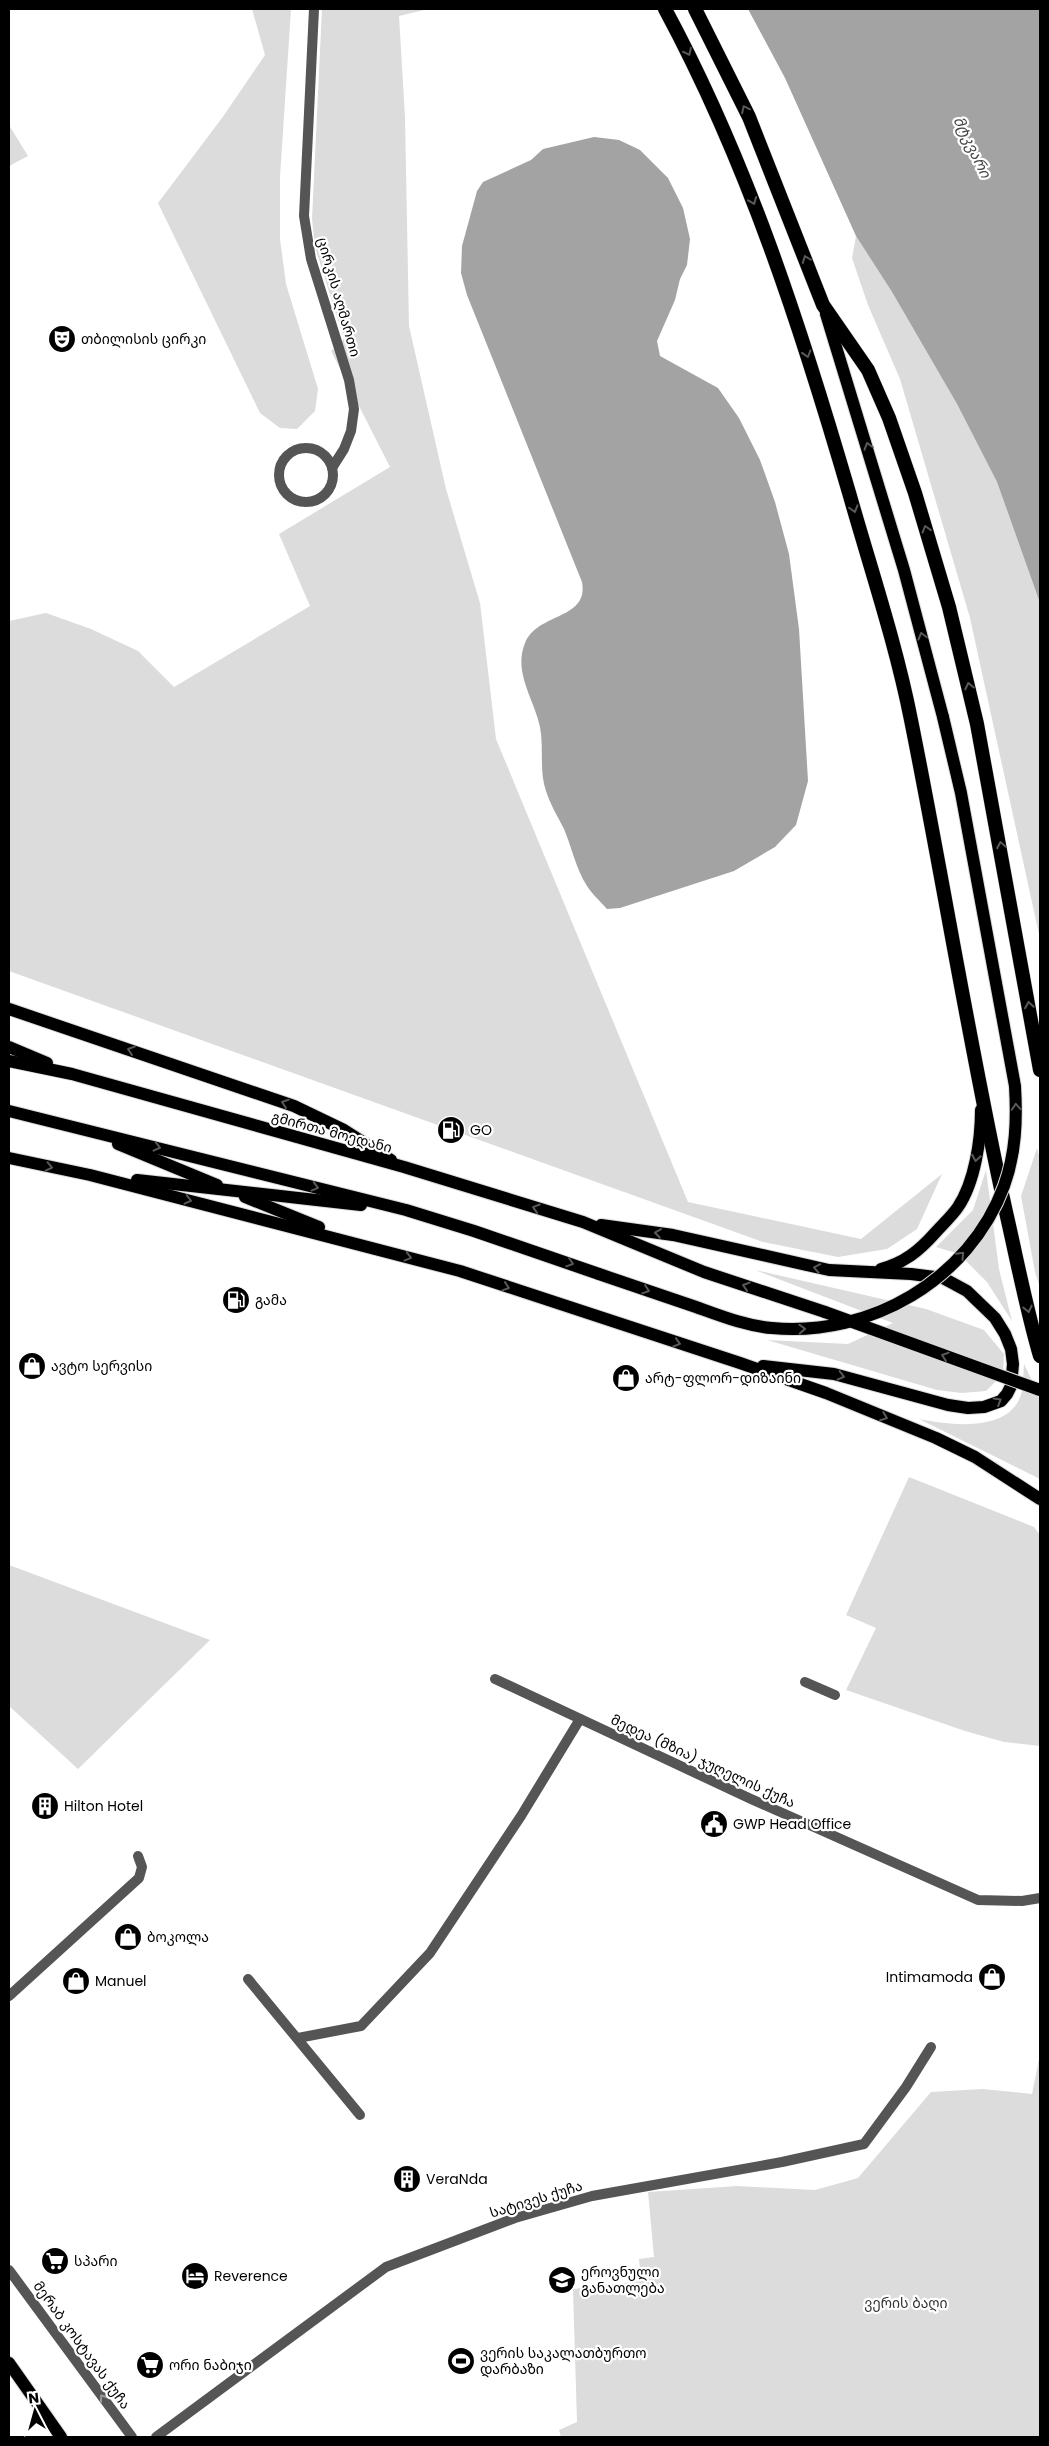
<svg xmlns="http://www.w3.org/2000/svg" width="1049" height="2446" viewBox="0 0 1049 2446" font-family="Poppins,'Noto Sans Georgian',sans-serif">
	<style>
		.green { fill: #dcdcdc }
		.water { fill: #a3a3a3 }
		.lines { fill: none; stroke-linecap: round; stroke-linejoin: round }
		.primary-casing { stroke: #dbdbdb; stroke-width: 14 }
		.trunk-casing { stroke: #dbdbdb; stroke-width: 15 }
		.pedestrian { stroke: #555; stroke-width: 10 }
		.minor { stroke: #555; stroke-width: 10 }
		.primary { stroke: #000; stroke-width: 12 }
		.trunk { stroke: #000; stroke-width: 14 }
		.primary-bridge-casing { stroke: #dbdbdb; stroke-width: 14; stroke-linecap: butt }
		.primary-bridge { stroke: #000; stroke-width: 12 }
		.oneway { stroke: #595959 }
		.oneway2 { stroke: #999 }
		.labels { text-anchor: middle; stroke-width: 4.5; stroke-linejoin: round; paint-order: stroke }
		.street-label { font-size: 14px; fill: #000; stroke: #fff }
		.poi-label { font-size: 14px; fill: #000; stroke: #fff; text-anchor: start }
		.park-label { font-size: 14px; fill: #333; stroke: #fff }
		.water-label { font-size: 15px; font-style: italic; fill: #444; stroke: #fff }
	</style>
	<rect width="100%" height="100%" fill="#fff"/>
	<g class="green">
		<polygon points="252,9 291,9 280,177 280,239 286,284 318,389 315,411 297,429 280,428 260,413 158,203 222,118 265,55"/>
		<polygon points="322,9 428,9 399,16 405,117 409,326 446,489 480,603 496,739 688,1202 861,1239 942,1174 917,1229 887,1249 838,1257 763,1242 9,971 9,621 46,613 91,629 138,651 174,687 310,606 279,534 390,467 331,351 344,339 315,247 312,219"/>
		<polygon points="9,125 28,156 9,166"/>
		<polygon points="856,236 892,292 957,404 997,482 1040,603 1040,939 970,618 900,379 868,305 852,258"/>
		<polygon points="1037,1148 1040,1160 1040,1288 1035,1272 1021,1196"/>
		<polygon points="986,1170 999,1269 1012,1321 987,1282 959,1254 936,1247 973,1210"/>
		<polygon points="755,1270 926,1309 984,1330 1004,1354 1003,1374 986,1391 962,1393 937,1390 767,1340 848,1344 893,1323"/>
		<path d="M1024 1364 1040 1397V1479L919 1419C951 1425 1012 1434 1022 1391 1024 1383 1023 1373 1024 1364Z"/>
		<polygon points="909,1477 1034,1527 1040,1535 1040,1746 1004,1742 965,1731 846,1690 876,1628 846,1615"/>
		<polygon points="9,1565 210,1640 78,1769 9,1706"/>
		<polygon points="1040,2054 1040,2437 561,2437 559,2430 577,2422 573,2289 641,2281 639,2259 654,2257 648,2192 737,2186 815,2190 858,2178 931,2092 983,2089 1032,2094"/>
	</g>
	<g class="water">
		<polygon points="748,9 1040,9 1040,603 997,482 957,404 892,292 856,236 785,78"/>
		<path d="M594 137 619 140 640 150 668 178 683 208 690 239 687 265 680 279 675 300 657 341 660 356 718 388 739 418 760 460 775 502 789 554 799 629 808 781 796 825 775 847 734 871 620 908 607 909C600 901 592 894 587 886 576 869 572 848 564 829 558 817 550 804 546 791 539 771 544 748 540 727 534 698 513 673 525 643 538 612 589 620 582 582L467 295 461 273 462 246 477 191 483 182 531 160 543 149Z"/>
	</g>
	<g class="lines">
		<g class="primary-casing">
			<g id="primary">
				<polyline points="826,314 904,570 943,717"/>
				<polyline points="9,1009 294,1106 344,1130 391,1160"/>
				<polyline points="9,1047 47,1063"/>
				<polyline points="9,1061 72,1074 404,1167 583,1222 704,1272 825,1312"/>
				<polyline points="9,1111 406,1210 474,1231 599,1274"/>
				<polyline points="118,1144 217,1185"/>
				<polyline points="9,1158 90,1175 460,1271 740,1363 826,1393 936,1438 975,1457 1040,1499"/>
				<polyline points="137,1180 361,1205"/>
				<polyline points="245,1197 319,1227"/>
				<polyline points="601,1225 673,1235 829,1270 911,1274 943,1278 967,1291 995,1318 1005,1334 1011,1349 1013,1364 1011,1386 1007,1394 1001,1401 984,1407 968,1408 948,1405 834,1374 763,1366"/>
				<path d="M881 1269C904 1263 919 1251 935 1233 942 1225 952 1216 958 1207 975 1182 981 1139 981 1110"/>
				<polyline points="9,2363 61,2437"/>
			</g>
		</g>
		<g class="trunk-casing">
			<g id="trunk">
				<path d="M665 9C748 163 801 328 850 496 871 570 896 644 911 720 944 884 970 1049 1006 1212 1017 1260 1026 1308 1040 1356"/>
				<polyline points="695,9 749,117 823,305 868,370 889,418 915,493 949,607 977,724 1040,1070"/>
			</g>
		</g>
		<polyline class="pedestrian" points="805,1682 835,1695"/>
		<g class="minor">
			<polyline points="314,9 304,216 311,259 349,380 354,409 351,431 344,449 332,468"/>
			<circle cx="306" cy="475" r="27"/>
			<polyline points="495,1679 751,1799 978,1900 1022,1901 1040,1898"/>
			<polyline points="248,1979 360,2115"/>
			<polyline points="9,1996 139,1878 142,1867 138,1856"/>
			<polyline points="298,2038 361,2026 430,1953 521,1816 580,1719"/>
			<polyline points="9,2270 132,2437"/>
			<polyline points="156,2437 386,2267 515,2218 592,2196 782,2162 864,2144 906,2087 931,2047"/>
		</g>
		<use href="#primary" class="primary"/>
		<use href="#trunk" class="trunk"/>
		<g class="primary-bridge-casing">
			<g id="primary-bridge">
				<path d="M599 1274C632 1285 664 1296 696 1307 721 1316 746 1326 772 1328 870 1337 969 1280 1004 1186 1016 1153 1017 1120 1015 1086L961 793 943 717"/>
				<polyline points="825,1312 1040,1390"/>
			</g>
		</g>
		<use href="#primary-bridge" class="primary-bridge"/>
	</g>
	<defs><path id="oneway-chevron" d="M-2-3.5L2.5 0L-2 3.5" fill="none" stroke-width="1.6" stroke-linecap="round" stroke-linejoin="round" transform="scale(1.25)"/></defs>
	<g class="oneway">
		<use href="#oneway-chevron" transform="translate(688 52) rotate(64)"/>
		<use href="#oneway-chevron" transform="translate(745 109) rotate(-116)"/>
		<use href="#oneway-chevron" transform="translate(753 201) rotate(68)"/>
		<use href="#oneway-chevron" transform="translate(806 259) rotate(-111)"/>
		<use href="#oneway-chevron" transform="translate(807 354) rotate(73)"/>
		<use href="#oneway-chevron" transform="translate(868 446) rotate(-106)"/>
		<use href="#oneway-chevron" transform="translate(854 509) rotate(74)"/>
		<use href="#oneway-chevron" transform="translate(926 529) rotate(-107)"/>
		<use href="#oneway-chevron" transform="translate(922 636) rotate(-105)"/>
		<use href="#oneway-chevron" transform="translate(969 686) rotate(-103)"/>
		<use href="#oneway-chevron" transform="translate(1001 845) rotate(-100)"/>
		<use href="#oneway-chevron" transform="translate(1029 1005) rotate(-99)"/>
		<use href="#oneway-chevron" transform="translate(131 1050) rotate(-161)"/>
		<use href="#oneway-chevron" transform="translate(285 1103) rotate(-161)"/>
		<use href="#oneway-chevron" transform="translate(1016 1107) rotate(-94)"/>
		<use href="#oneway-chevron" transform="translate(157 1147) rotate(14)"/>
		<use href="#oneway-chevron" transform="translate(976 1158) rotate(99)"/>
		<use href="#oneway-chevron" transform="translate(49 1167) rotate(12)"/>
		<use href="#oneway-chevron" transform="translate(315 1187) rotate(15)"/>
		<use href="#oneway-chevron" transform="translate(188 1200) rotate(14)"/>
		<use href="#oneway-chevron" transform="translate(536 1208) rotate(-163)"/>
		<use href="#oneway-chevron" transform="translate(658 1233) rotate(-172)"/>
		<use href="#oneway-chevron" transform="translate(961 1255) rotate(-47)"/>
		<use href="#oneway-chevron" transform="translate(408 1257) rotate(15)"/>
		<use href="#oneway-chevron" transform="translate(570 1263) rotate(19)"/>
		<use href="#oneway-chevron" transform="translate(817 1268) rotate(-169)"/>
		<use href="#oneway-chevron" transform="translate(746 1286) rotate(-162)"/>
		<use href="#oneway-chevron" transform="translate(506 1287) rotate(18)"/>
		<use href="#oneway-chevron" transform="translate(646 1290) rotate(19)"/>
		<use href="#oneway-chevron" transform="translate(1028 1309) rotate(77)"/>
		<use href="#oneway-chevron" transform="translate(802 1329) rotate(-2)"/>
		<use href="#oneway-chevron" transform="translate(677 1343) rotate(17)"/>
		<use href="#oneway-chevron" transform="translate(945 1356) rotate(-161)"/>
		<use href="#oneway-chevron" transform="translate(841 1376) rotate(14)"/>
		<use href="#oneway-chevron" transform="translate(998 1401) rotate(-31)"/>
		<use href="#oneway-chevron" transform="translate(884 1417) rotate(21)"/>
	</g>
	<use class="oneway2" href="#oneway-chevron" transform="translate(103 2398) rotate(-126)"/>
	<defs>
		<g id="theatre-disc" transform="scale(1.4375)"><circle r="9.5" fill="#000" stroke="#fff"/><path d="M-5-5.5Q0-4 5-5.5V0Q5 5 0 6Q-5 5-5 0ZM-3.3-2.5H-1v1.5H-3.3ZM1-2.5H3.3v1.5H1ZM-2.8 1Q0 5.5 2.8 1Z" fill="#fff"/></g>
		<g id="fuel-disc" transform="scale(1.4375)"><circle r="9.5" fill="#000" stroke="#fff"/><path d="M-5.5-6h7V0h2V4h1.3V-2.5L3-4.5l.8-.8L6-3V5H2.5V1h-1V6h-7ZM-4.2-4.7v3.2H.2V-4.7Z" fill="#fff"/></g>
		<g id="shop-disc" transform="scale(1.4375)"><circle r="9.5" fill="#000" stroke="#fff"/><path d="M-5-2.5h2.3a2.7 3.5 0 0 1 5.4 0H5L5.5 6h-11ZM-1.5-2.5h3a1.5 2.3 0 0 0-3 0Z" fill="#fff"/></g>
		<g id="building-disc" transform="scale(1.4375)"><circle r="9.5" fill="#000" stroke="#fff"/><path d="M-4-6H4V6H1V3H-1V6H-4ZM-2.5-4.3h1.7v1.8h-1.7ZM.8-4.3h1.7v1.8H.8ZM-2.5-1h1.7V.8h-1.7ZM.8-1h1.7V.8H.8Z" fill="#fff"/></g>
		<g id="civic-disc" transform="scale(1.4375)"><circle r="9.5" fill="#000" stroke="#fff"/><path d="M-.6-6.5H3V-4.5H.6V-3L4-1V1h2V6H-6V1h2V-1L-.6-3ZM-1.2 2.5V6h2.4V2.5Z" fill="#fff"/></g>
		<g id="supermarket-disc" transform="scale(1.4375)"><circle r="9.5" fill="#000" stroke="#fff"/><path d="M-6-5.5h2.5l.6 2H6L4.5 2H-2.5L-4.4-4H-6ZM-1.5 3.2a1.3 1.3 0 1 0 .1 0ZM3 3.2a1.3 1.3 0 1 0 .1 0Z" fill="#fff"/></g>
		<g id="hotel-disc" transform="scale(1.4375)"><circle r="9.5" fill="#000" stroke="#fff"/><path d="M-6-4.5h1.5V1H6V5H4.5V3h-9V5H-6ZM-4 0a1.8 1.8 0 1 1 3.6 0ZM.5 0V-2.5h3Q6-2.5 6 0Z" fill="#fff"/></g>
		<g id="school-disc" transform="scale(1.4375)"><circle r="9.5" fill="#000" stroke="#fff"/><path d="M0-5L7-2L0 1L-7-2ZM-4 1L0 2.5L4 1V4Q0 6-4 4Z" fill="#fff"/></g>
		<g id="stadium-disc" transform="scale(1.4375)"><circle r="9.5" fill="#000" stroke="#fff"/><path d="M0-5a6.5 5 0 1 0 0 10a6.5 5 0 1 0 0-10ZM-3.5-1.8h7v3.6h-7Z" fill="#fff"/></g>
	</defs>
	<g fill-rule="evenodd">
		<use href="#theatre-disc" x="62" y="339"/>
		<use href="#fuel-disc" x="451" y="1130"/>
		<use href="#fuel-disc" x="236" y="1300"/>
		<use href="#shop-disc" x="32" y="1366"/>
		<use href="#shop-disc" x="626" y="1378"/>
		<use href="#building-disc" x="45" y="1806"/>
		<use href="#civic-disc" x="714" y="1824"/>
		<use href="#shop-disc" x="128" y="1937"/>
		<use href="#shop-disc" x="992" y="1977"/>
		<use href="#shop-disc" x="76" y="1981"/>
		<use href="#building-disc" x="407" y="2179"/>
		<use href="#supermarket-disc" x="55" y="2261"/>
		<use href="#hotel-disc" x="195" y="2276"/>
		<use href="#school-disc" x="562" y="2280"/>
		<use href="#stadium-disc" x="461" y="2361"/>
		<use href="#supermarket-disc" x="150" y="2365"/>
	</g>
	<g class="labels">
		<g class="street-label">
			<text transform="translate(339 297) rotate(74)" y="5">ცირკის აღმართი</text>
			<text transform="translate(332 1132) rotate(15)" y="5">გმირთა მოედანი</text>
			<text transform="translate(703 1761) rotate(25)" y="5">მედეა (მზია) ჯუღელის ქუჩა</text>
			<text transform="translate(536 2199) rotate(-17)" y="5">სატივეს ქუჩა</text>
			<text transform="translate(82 2345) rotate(54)" y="5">მერაბ კოსტავას ქუჩა</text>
		</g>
		<g class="poi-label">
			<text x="81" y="344">თბილისის ცირკი</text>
			<text x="470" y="1135">GO</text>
			<text x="255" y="1305">გამა</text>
			<text x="51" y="1371">ავტო სერვისი</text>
			<text x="645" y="1383">არტ-ფლორ-დიზაინი</text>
			<text x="64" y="1811">Hilton Hotel</text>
			<text x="733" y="1829">GWP Head Office</text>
			<text x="147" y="1942">ბოკოლა</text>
			<text x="973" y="1982" text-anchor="end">Intimamoda</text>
			<text x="95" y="1986">Manuel</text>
			<text x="426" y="2184">VeraNda</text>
			<text x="74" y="2266">სპარი</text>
			<text x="581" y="2277">ეროვნული<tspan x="581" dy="16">განათლება</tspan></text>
			<text x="214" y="2281">Reverence</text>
			<text x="480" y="2358">ვერის საკალათბურთო<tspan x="480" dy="16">დარბაზი</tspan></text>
			<text x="169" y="2370">ორი ნაბიჯი</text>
		</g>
		<g class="park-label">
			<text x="906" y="2308">ვერის ბაღი</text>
		</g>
		<g class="water-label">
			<text transform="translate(972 147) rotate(64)" y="5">მტკვარი</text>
		</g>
	</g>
	<rect width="1049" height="2446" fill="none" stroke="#000000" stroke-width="20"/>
	<g transform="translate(35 2411) rotate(354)" stroke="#ffffff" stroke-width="4" paint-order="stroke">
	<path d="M0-4L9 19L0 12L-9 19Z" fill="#000000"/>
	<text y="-8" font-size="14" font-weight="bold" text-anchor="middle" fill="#000000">N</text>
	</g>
</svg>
